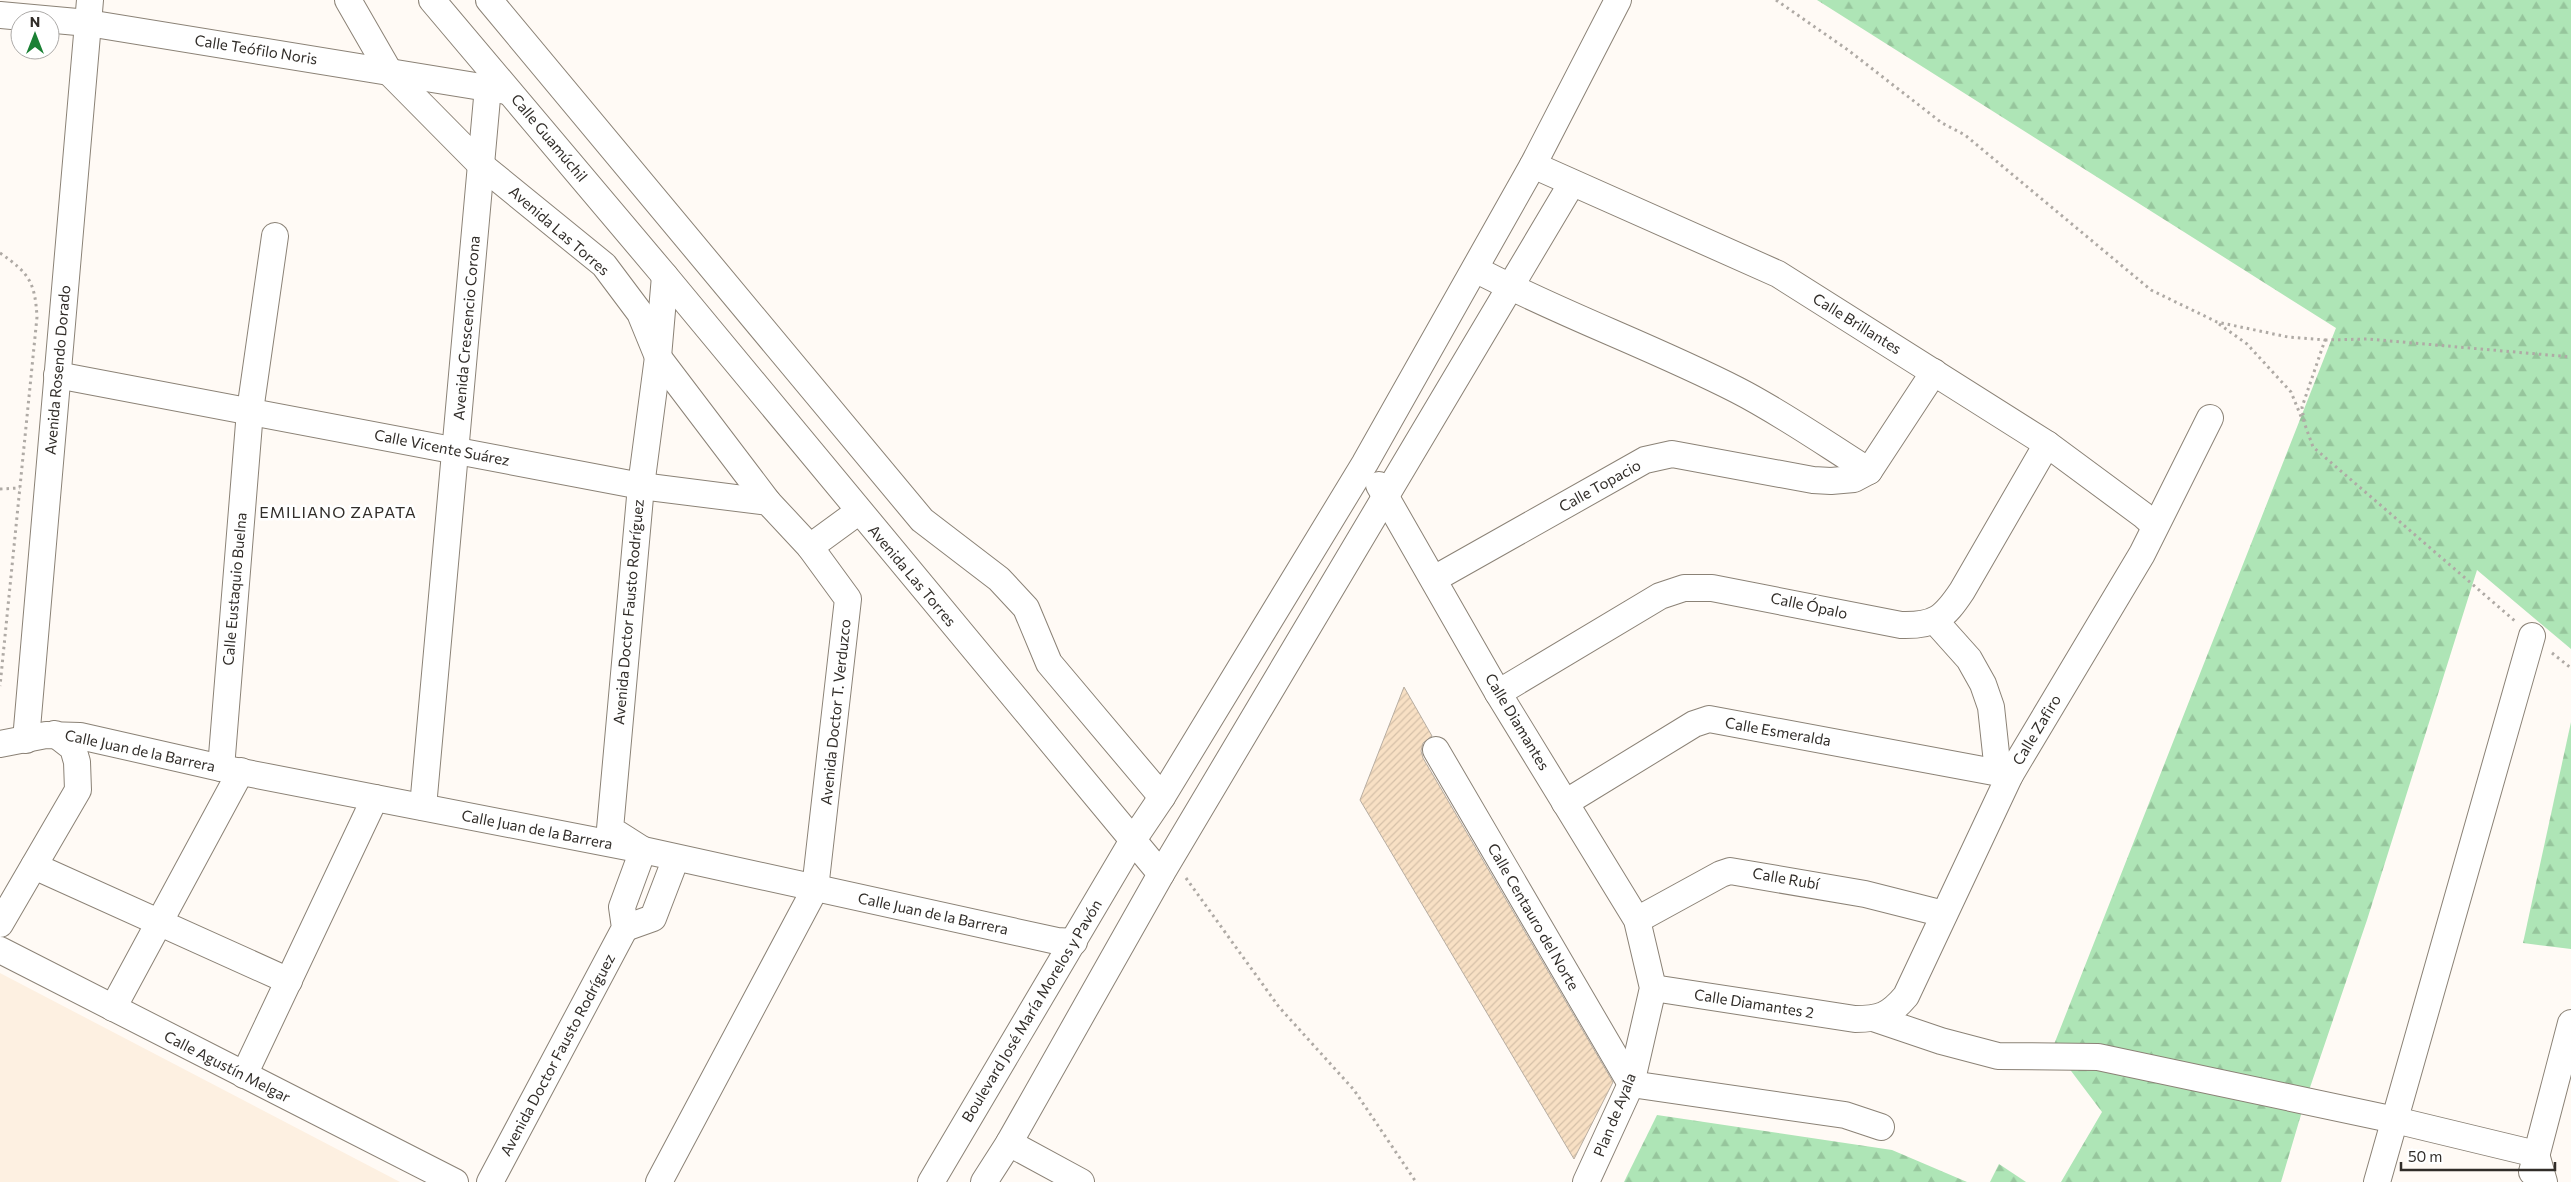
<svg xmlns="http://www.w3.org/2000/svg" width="2571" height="1182" viewBox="0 0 2571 1182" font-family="Commissioner,sans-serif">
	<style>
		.built { fill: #fdf0e1 }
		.forest { fill: url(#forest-firs) }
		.building { fill: url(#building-hatch); stroke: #b7ada1 }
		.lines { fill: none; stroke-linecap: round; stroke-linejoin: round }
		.minor-casing { stroke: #8b8276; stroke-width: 28 }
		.path { stroke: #afaaa5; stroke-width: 3; stroke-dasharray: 2.5 4; stroke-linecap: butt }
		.minor { stroke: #fff; stroke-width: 26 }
		.labels { text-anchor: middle; stroke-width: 5; stroke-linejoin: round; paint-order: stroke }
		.street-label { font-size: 15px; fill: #312d29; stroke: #fff }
		.neighbourhood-label { font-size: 16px; letter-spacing: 1px; fill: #312d29; stroke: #fff }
	</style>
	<defs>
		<pattern id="forest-firs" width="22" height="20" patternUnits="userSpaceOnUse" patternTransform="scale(1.25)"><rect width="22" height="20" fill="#aee5b6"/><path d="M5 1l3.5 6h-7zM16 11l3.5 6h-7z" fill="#96c59c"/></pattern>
		<pattern id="building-hatch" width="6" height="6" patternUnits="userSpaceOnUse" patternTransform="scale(1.25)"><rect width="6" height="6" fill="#f8e0c4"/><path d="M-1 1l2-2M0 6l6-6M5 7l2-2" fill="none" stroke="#d5c0a8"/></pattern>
	</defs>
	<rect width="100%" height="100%" fill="#fffaf5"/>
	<polygon class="built" points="0,973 400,1182 0,1182"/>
	<g class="forest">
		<polygon points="1817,0 2571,0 2571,649 2477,570 2367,920 2303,1108 2281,1182 2061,1182 2102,1112 2053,1047 2336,328"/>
		<polygon points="2571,722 2571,949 2523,943"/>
		<polygon points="1657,1115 1892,1150 1967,1182 1624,1182"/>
		<polygon points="1999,1164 2026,1182 1990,1182"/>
	</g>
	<polygon class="building" points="1404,687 1432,736 1423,743 1421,751 1423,758 1613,1082 1574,1159 1360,800"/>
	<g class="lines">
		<g class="minor-casing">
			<g id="minor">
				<polyline points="348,0 390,73 481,165 604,265 640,313 658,357 768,502"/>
				<polyline points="432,0 665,276 1161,874"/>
				<polyline points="489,0 922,520 999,579 1026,608 1049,663 1162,797"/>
				<polyline points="0,15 88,23 506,91"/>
				<polyline points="1533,165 1778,274 2047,444 2143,515 2155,526"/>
				<path d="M1475 269C1560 314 1651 346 1737 390 1782 413 1826 444 1869 471"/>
				<polyline points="57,375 641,486 768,502 810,547 848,599 815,889 659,1182"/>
				<polyline points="1379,485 1498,693 1637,920 1653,988 1631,1084 1586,1182"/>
				<polyline points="810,547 858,512"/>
				<polyline points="1434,579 1645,460 1672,454 1813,480 1831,481 1854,479 1869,471 1934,372"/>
				<polyline points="1935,621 1969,659 1983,684 1991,707 1998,772"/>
				<path d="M1498 693 1660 596 1684 588H1712L1901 625C1935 626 1944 618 1962 591L2047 444"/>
				<polyline points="26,740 90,0"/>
				<polyline points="0,744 46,735 80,736 221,768 643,850 1057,941 1074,942"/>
				<polyline points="1436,750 1631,1084 1845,1115 1881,1127"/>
				<polyline points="221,768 250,411 275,236"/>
				<polyline points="1565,803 1694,724 1709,719 2010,775"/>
				<polyline points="423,807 488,87"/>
				<polyline points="34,866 289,981"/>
				<polyline points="1637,920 1721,874 1730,871 1865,894 1944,914"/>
				<polyline points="0,924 78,790 77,762 73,748 55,734"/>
				<polyline points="625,928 653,918 676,858"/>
				<polyline points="0,950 455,1182"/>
				<path d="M1653 988 1855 1019C1880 1019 1889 1016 1906 996L2010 775 2142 554 2210 418"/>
				<polyline points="113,1008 241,771"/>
				<polyline points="1876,1019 1941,1041 1998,1056 2098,1057 2395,1120 2536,1154 2544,1182"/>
				<polyline points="244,1075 375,798"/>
				<polyline points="1009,1143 1081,1182"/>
				<polyline points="2532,1172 2571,1023"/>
				<polyline points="490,1182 625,928 622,907 643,850 610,829 641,486 658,357 665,276"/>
				<polyline points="931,1182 1133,840 1162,797 1365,463 1533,165 1618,0"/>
				<polyline points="984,1182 1009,1143 1161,874 1572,183"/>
				<polyline points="2377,1182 2532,636"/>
			</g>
		</g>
		<g class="path">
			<polyline points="1776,0 1848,50 1942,123 1965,135 2151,290 2217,322 2288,337 2325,340 2302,407 2304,422 2313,447 2515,621"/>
			<path d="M0 253C29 273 35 282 37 317L0 686"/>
			<polyline points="2219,324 2247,344 2291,392 2302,419"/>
			<polyline points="2325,340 2368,339 2571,357"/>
			<polyline points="0,489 20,488"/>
			<polyline points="2552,653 2571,668"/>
			<polyline points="1186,878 1279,1007 1354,1090 1416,1182"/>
		</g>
		<use href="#minor" class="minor"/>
	</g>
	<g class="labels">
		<g class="street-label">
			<text transform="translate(256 50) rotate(9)" y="5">Calle Teófilo Noris</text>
			<text transform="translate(549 138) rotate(50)" y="5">Calle Guamúchil</text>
			<text transform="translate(559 231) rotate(41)" y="5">Avenida Las Torres</text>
			<text transform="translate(1857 324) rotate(32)" y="5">Calle Brillantes</text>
			<text transform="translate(467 328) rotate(-85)" y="5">Avenida Crescencio Corona</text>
			<text transform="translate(58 370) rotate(-85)" y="5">Avenida Rosendo Dorado</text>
			<text transform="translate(442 448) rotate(11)" y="5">Calle Vicente Suárez</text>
			<text transform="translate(1600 486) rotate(-29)" y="5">Calle Topacio</text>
			<text transform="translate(912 576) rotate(50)" y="5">Avenida Las Torres</text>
			<text transform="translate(235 589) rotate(-85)" y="5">Calle Eustaquio Buelna</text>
			<text transform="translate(1809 606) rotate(12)" y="5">Calle Ópalo</text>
			<text transform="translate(629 612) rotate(-85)" y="5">Avenida Doctor Fausto Rodríguez</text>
			<text transform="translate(836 712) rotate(-84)" y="5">Avenida Doctor T. Verduzco</text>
			<text transform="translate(1517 722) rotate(59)" y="5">Calle Diamantes</text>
			<text transform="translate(2037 730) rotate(-59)" y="5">Calle Zafiro</text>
			<text transform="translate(1778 732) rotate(10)" y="5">Calle Esmeralda</text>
			<text transform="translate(140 751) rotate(12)" y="5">Calle Juan de la Barrera</text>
			<text transform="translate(537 830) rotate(11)" y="5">Calle Juan de la Barrera</text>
			<text transform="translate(1786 879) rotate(10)" y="5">Calle Rubí</text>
			<text transform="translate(933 914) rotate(12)" y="5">Calle Juan de la Barrera</text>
			<text transform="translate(1533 917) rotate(60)" y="5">Calle Centauro del Norte</text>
			<text transform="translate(1754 1004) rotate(9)" y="5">Calle Diamantes 2</text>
			<text transform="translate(1032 1011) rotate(-59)" y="5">Boulevard José María Morelos y Pavón</text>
			<text transform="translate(558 1055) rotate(-62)" y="5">Avenida Doctor Fausto Rodríguez</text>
			<text transform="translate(227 1067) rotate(27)" y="5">Calle Agustín Melgar</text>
			<text transform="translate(1615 1115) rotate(-68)" y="5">Plan de Ayala</text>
		</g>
		<g class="neighbourhood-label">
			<text x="338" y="518">EMILIANO ZAPATA</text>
		</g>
	</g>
	<g transform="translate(35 35)"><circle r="24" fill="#ffffff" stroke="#adaba9"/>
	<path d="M0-4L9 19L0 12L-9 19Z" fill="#1a8034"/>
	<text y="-8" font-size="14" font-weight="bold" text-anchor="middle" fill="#312d29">N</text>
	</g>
	<path d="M2401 1162v8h154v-8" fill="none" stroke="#312d29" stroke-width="2.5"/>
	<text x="2408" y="1162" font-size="15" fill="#312d29" stroke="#ffffff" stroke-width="4" paint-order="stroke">50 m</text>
</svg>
